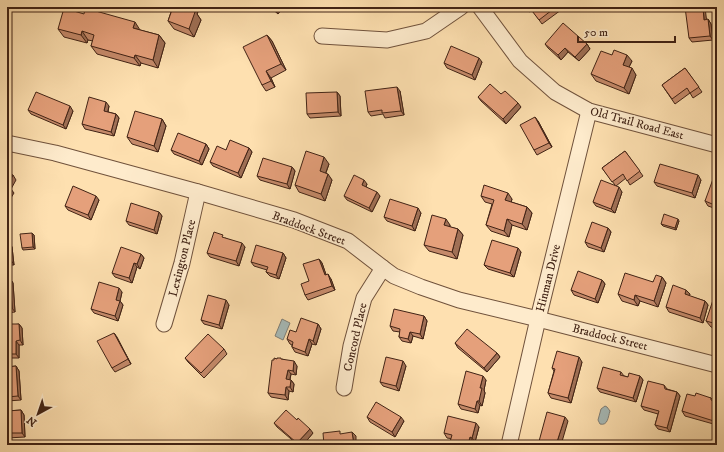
<svg xmlns="http://www.w3.org/2000/svg" width="724" height="452" viewBox="0 0 724 452" font-family="'IM FELL DW Pica',serif">
	<style>
		.water { fill: #a6bab8; stroke: #7e7e77 }
		.lines { fill: none; stroke-linecap: round; stroke-linejoin: round }
		.minor-casing { stroke: #70523c; stroke-width: 17 }
		.minor { stroke: #feebcc; stroke-width: 15 }
		.wall { fill: #c58a6a; stroke: #412315 }
		.shaded-wall { fill: #a07056; stroke: #412315 }
		.building { fill: #e5a07b; stroke: #412315 }
		.labels { text-anchor: middle; stroke-width: 3; stroke-linejoin: round; paint-order: stroke }
		.street-label { font-size: 12px; fill: #412315; stroke: #feebcc }
	</style>
	<rect width="100%" height="100%" fill="#fee0b0"/>
	<filter id="stains"><feTurbulence type="fractalNoise" baseFrequency=".005" numOctaves="4"/><feColorMatrix values="0 0 0 0 .2 0 0 0 0 .09 0 0 0 0 .02 0 0 0 .5 -.17"/></filter>
	<radialGradient id="worn" r=".72"><stop offset=".6" stop-color="#630" stop-opacity="0"/><stop offset="1" stop-color="#630" stop-opacity=".3"/></radialGradient>
	<g class="water">
		<polygon points="282,319 290,323 283,340 275,336"/>
		<path d="M605 406 607 407 610 411C608 417 608 426 600 424L598 420 601 409Z"/>
	</g>
	<g class="lines">
		<g class="minor-casing">
			<g id="minor">
				<polyline points="480,7 520,61 555,92 589,111 717,145"/>
				<polyline points="322,36 387,40 426,31 461,7"/>
				<polyline points="7,143 55,153 198,192 294,220 348,241 383,268 394,276 421,287 459,300 538,319 717,365"/>
				<polyline points="164,324 182,263 198,192"/>
				<polyline points="344,388 351,346 364,298 383,268"/>
				<polyline points="509,445 538,319 589,111"/>
			</g>
		</g>
		<use href="#minor" class="minor"/>
	</g>
	<g class="wall">
		<polygon points="167,7 200,7 197,14 201,20 194,37 174,29 168,21 171,12 170,11"/>
		<polygon points="270,7 283,7 278,14"/>
		<polygon points="525,7 558,7 561,10 542,24 532,10 529,12"/>
		<polygon points="708,19 711,24 713,40 692,42 689,38"/>
		<polygon points="58,29 140,30 159,35 165,43 158,68 141,63 140,66 97,54 91,46 93,41 88,40 87,43 64,37"/>
		<polygon points="267,35 272,41 286,70 271,78 275,87 266,91 262,85"/>
		<polygon points="545,44 587,44 590,49 579,61 568,52 561,60 548,48"/>
		<polygon points="612,55 632,61 629,67 636,75 629,94 596,81 591,74"/>
		<polygon points="482,62 475,80 447,68 444,63"/>
		<polygon points="685,68 702,92 693,98 690,93 675,104 662,85"/>
		<polygon points="400,91 404,115 385,118 383,114 371,116 368,112"/>
		<polygon points="337,92 340,96 341,116 310,118 307,114"/>
		<polygon points="501,94 521,107 506,124 481,101 478,97"/>
		<polygon points="109,106 108,112 116,114 119,118 114,136 85,129 82,124"/>
		<polygon points="28,110 73,111 66,129 31,114"/>
		<polygon points="162,119 166,126 158,152 132,144 127,137"/>
		<polygon points="538,121 552,147 537,155 534,150"/>
		<polygon points="206,144 209,149 202,165 174,154 171,150"/>
		<polygon points="249,148 252,152 241,178 213,166 210,162 226,150"/>
		<polygon points="625,151 643,176 630,185 626,178 616,186 622,192 615,213 596,206 593,202 615,185 602,168"/>
		<polygon points="329,164 326,173 332,180 325,201 299,192 295,185"/>
		<polygon points="292,167 295,171 290,189 260,180 257,176"/>
		<polygon points="701,180 695,198 657,186 654,182"/>
		<polygon points="717,181 717,209 708,206 705,201"/>
		<polygon points="367,184 366,187 380,196 372,212 347,200 344,196"/>
		<polygon points="481,196 512,199 511,202 527,207 532,213 527,230 512,225 509,237 491,231 486,225 492,204 485,202"/>
		<polygon points="99,200 91,220 68,210 65,206"/>
		<polygon points="159,212 162,216 157,234 129,225 126,221"/>
		<polygon points="421,213 415,231 387,221 384,217"/>
		<polygon points="679,221 676,230 663,226 661,224"/>
		<polygon points="450,225 450,227 458,229 463,235 457,259 429,251 424,245"/>
		<polygon points="608,228 611,232 604,252 588,247 585,242"/>
		<polygon points="7,233 8,234 9,242 12,247 14,265 7,265"/>
		<polygon points="34,235 35,249 23,250 22,248"/>
		<polygon points="225,238 245,247 239,266 210,257 207,253"/>
		<polygon points="521,252 514,277 488,269 484,265"/>
		<polygon points="283,253 286,258 279,279 270,276 266,272 267,270 254,266 251,262"/>
		<polygon points="141,254 144,258 140,269 137,267 132,283 115,277 112,273"/>
		<polygon points="319,259 322,263 326,275 331,279 335,290 308,300 305,295 309,281"/>
		<polygon points="662,277 666,283 658,307 640,301 638,306 622,301 618,294 653,282"/>
		<polygon points="10,278 13,283 15,312 7,313 7,279"/>
		<polygon points="602,280 605,284 598,303 574,295 571,290"/>
		<polygon points="686,290 690,294 689,296 705,301 708,305 703,323 669,312 666,307"/>
		<polygon points="122,292 120,301 123,305 118,321 94,313 91,309"/>
		<polygon points="717,298 717,329 711,327 706,321"/>
		<polygon points="229,305 222,329 204,324 201,320"/>
		<polygon points="424,316 427,321 423,339 413,336 411,343 402,341 399,337 400,332 393,331 390,326"/>
		<polygon points="19,324 22,328 23,345 19,345 19,358 7,358 7,326"/>
		<polygon points="318,324 321,329 316,345 312,344 308,356 295,352 292,347 292,345 290,344 287,339 296,332"/>
		<polygon points="114,333 131,364 115,372 112,368"/>
		<polygon points="455,343 497,353 500,357 487,372 458,348"/>
		<polygon points="224,349 227,354 204,378 188,362 185,358"/>
		<polygon points="282,359 297,366 296,375 291,374 290,380 291,380 294,384 293,392 289,391 288,400 271,397 268,393"/>
		<polygon points="582,362 571,403 551,398 548,393 554,371 552,368"/>
		<polygon points="16,366 19,371 21,400 7,401 7,367"/>
		<polygon points="406,366 399,391 383,386 380,382"/>
		<polygon points="621,372 624,376 628,377 640,376 643,380 636,402 600,392 597,388"/>
		<polygon points="486,380 484,390 485,393 482,406 480,405 478,413 461,409 458,404"/>
		<polygon points="664,385 667,389 677,392 680,396 670,432 658,429 655,425 658,414 644,410 641,406"/>
		<polygon points="695,396 711,398 714,401 717,402 717,425 685,416 682,411"/>
		<polygon points="21,410 24,415 25,437 7,438 7,411"/>
		<polygon points="367,417 404,421 395,437 370,422"/>
		<polygon points="297,420 313,433 303,445 298,445 277,427 274,423"/>
		<polygon points="479,427 475,442 447,438 444,433"/>
	</g>
	<g class="shaded-wall">
		<polygon points="191,7 200,7 197,14 201,20 194,37 189,29 190,10"/>
		<polygon points="277,7 283,7 278,14 275,9"/>
		<polygon points="703,7 705,7 707,24 704,20"/>
		<polygon points="708,19 711,24 713,40 710,36"/>
		<polygon points="135,22 140,30 133,28"/>
		<polygon points="82,31 88,40 87,43 81,35"/>
		<polygon points="159,35 165,43 158,68 153,60"/>
		<polygon points="267,35 272,41 286,70 281,64"/>
		<polygon points="587,44 590,49 579,61 575,57"/>
		<polygon points="565,48 568,52 561,60 558,55"/>
		<polygon points="135,55 141,63 140,66 134,58"/>
		<polygon points="627,55 632,61 627,71 623,65"/>
		<polygon points="479,58 482,62 475,80 472,75"/>
		<polygon points="632,68 636,75 629,94 624,88"/>
		<polygon points="266,71 271,78 275,87 271,81"/>
		<polygon points="397,87 400,91 404,115 401,111"/>
		<polygon points="337,92 340,96 341,116 338,112"/>
		<polygon points="106,102 109,106 107,115 104,111"/>
		<polygon points="518,103 521,107 506,124 503,119"/>
		<polygon points="70,106 73,111 66,129 63,125"/>
		<polygon points="116,114 119,118 114,136 111,132"/>
		<polygon points="535,117 538,121 552,147 549,143"/>
		<polygon points="162,119 166,126 158,152 154,146"/>
		<polygon points="206,144 209,149 202,165 199,161"/>
		<polygon points="249,148 252,152 241,178 238,173"/>
		<polygon points="324,157 329,164 324,177 320,171"/>
		<polygon points="292,167 295,171 290,189 287,184"/>
		<polygon points="328,174 332,180 325,201 321,194"/>
		<polygon points="13,175 16,180 11,189 14,193 9,201 7,198 7,186"/>
		<polygon points="698,175 701,180 695,198 692,193"/>
		<polygon points="364,180 367,184 365,189 362,185"/>
		<polygon points="619,187 622,192 615,213 611,209"/>
		<polygon points="377,192 380,196 372,212 369,208"/>
		<polygon points="508,193 512,199 510,207 505,200"/>
		<polygon points="96,196 99,200 91,220 88,215"/>
		<polygon points="527,207 532,213 527,230 522,224"/>
		<polygon points="418,208 421,213 415,231 412,226"/>
		<polygon points="159,212 162,216 157,234 154,230"/>
		<polygon points="446,219 450,225 448,232 444,225"/>
		<polygon points="507,219 512,225 509,237 504,231"/>
		<polygon points="678,219 679,221 676,230 675,228"/>
		<polygon points="608,228 611,232 604,252 601,248"/>
		<polygon points="458,229 463,235 457,259 452,252"/>
		<polygon points="7,233 8,234 9,247 7,244"/>
		<polygon points="32,233 34,235 35,249 33,247"/>
		<polygon points="9,242 12,247 14,265 11,260"/>
		<polygon points="242,243 245,247 239,266 236,261"/>
		<polygon points="518,248 521,252 514,277 510,273"/>
		<polygon points="283,253 286,258 279,279 276,275"/>
		<polygon points="141,254 144,258 140,269 137,264"/>
		<polygon points="319,259 322,263 328,280 325,275"/>
		<polygon points="134,263 137,267 132,283 129,278"/>
		<polygon points="328,274 331,279 335,290 332,286"/>
		<polygon points="662,277 666,283 658,307 654,301"/>
		<polygon points="10,278 13,283 15,312 12,308"/>
		<polygon points="602,280 605,284 598,303 595,299"/>
		<polygon points="119,288 122,292 120,301 123,305 118,321 115,316 116,300"/>
		<polygon points="686,290 690,294 688,299 685,294"/>
		<polygon points="635,295 640,301 638,306 634,300"/>
		<polygon points="226,300 229,305 222,329 219,325"/>
		<polygon points="705,301 708,305 703,323 700,318"/>
		<polygon points="424,316 427,321 423,339 420,334"/>
		<polygon points="19,324 22,328 23,345 20,340"/>
		<polygon points="318,324 321,329 316,345 313,341"/>
		<polygon points="410,332 413,336 411,343 408,339"/>
		<polygon points="114,333 117,337 131,364 128,359"/>
		<polygon points="309,339 312,344 308,356 305,352"/>
		<polygon points="16,341 19,345 19,358 16,354"/>
		<polygon points="497,353 500,357 487,372 484,368"/>
		<polygon points="579,357 582,362 571,403 568,398"/>
		<polygon points="294,361 297,366 296,375 293,371"/>
		<polygon points="403,361 406,366 399,391 396,386"/>
		<polygon points="16,366 19,371 21,400 18,396"/>
		<polygon points="288,370 291,374 289,383 286,379"/>
		<polygon points="483,376 486,380 484,390 485,393 482,406 479,401 480,388"/>
		<polygon points="640,376 643,380 636,402 633,398"/>
		<polygon points="291,380 294,384 293,392 290,387"/>
		<polygon points="286,387 289,391 288,400 285,395"/>
		<polygon points="677,392 680,396 670,432 667,428"/>
		<polygon points="477,401 480,405 478,413 475,409"/>
		<polygon points="21,410 24,415 25,437 22,433"/>
		<polygon points="401,417 404,421 395,437 392,432"/>
		<polygon points="565,417 568,421 561,445 556,445"/>
		<polygon points="476,423 479,427 475,442 472,438"/>
		<polygon points="310,429 313,433 303,445 299,445 297,443"/>
		<polygon points="352,432 356,436 356,445 354,445"/>
		<polygon points="470,437 473,441 472,445 468,445"/>
	</g>
	<g class="building">
		<polygon points="173,7 191,7 190,10 195,12 189,29 168,21"/>
		<polygon points="272,7 277,7 275,9"/>
		<polygon points="529,7 556,7 539,20"/>
		<polygon points="685,7 703,7 704,20 708,19 710,36 689,38"/>
		<polygon points="64,8 84,14 85,8 135,22 133,28 159,35 153,60 135,55 134,58 91,46 94,35 82,31 81,35 58,29"/>
		<polygon points="563,23 587,44 575,57 565,48 558,55 545,44"/>
		<polygon points="267,35 281,64 266,71 271,81 262,85 243,47"/>
		<polygon points="451,46 479,58 472,75 444,63"/>
		<polygon points="614,50 627,55 623,65 632,68 624,88 591,74 601,51 612,55"/>
		<polygon points="685,68 699,87 690,93 687,88 672,99 662,85"/>
		<polygon points="490,84 501,94 505,91 518,103 503,119 478,97"/>
		<polygon points="397,87 401,111 382,113 382,110 368,112 365,91"/>
		<polygon points="36,92 70,106 63,125 28,110"/>
		<polygon points="337,92 338,112 307,114 306,93"/>
		<polygon points="89,97 106,102 104,111 116,114 111,132 82,124"/>
		<polygon points="135,111 162,119 154,146 127,137"/>
		<polygon points="535,117 549,143 534,150 520,125"/>
		<polygon points="178,133 206,144 199,161 171,150"/>
		<polygon points="230,140 249,148 238,173 210,162 217,146 226,150"/>
		<polygon points="306,151 324,157 320,171 328,174 321,194 295,185"/>
		<polygon points="625,151 640,171 627,181 623,174 612,182 602,168"/>
		<polygon points="263,158 292,167 287,184 257,176"/>
		<polygon points="660,164 698,175 692,193 654,182"/>
		<polygon points="7,172 13,175 7,186"/>
		<polygon points="354,175 364,180 362,185 377,192 369,208 344,196"/>
		<polygon points="713,179 717,181 717,206 705,201"/>
		<polygon points="601,180 619,187 611,209 593,202"/>
		<polygon points="484,185 508,193 505,200 527,207 522,224 507,219 504,231 486,225 494,200 481,196"/>
		<polygon points="73,186 96,196 88,215 65,206"/>
		<polygon points="7,187 11,189 7,195"/>
		<polygon points="390,199 418,208 412,226 384,217"/>
		<polygon points="131,203 159,212 154,230 126,221"/>
		<polygon points="664,214 678,219 675,228 661,224"/>
		<polygon points="432,215 446,219 444,225 458,229 452,252 424,245"/>
		<polygon points="592,222 608,228 601,248 585,242"/>
		<polygon points="214,232 223,235 222,237 242,243 236,261 207,253"/>
		<polygon points="32,233 33,247 22,248 20,234"/>
		<polygon points="492,240 518,248 510,273 484,265"/>
		<polygon points="9,242 11,260 7,261 7,243"/>
		<polygon points="256,245 283,253 276,275 266,272 268,267 251,262"/>
		<polygon points="121,247 141,254 137,264 134,263 129,278 112,273"/>
		<polygon points="319,259 325,275 328,274 332,286 305,295 301,284 309,281 303,264"/>
		<polygon points="578,271 602,280 595,299 571,290"/>
		<polygon points="625,273 653,282 656,275 662,277 654,301 635,295 634,300 618,294"/>
		<polygon points="10,278 12,308 7,308 7,279"/>
		<polygon points="99,282 119,288 116,300 120,301 115,316 91,309"/>
		<polygon points="673,285 686,290 685,294 705,301 700,318 666,307"/>
		<polygon points="208,295 226,300 219,325 201,320"/>
		<polygon points="714,297 717,298 717,324 706,321"/>
		<polygon points="394,309 424,316 420,334 410,332 408,339 399,337 400,329 390,326"/>
		<polygon points="301,318 318,324 313,341 309,339 305,352 292,347 293,342 287,339 290,330 296,332"/>
		<polygon points="7,324 19,324 20,340 16,341 16,354 7,354"/>
		<polygon points="467,329 497,353 484,368 455,343"/>
		<polygon points="114,333 128,359 112,368 97,341"/>
		<polygon points="208,334 224,349 201,373 185,358"/>
		<polygon points="557,351 579,357 568,398 548,393 555,369 552,368"/>
		<polygon points="386,357 403,361 396,386 380,382"/>
		<polygon points="274,358 277,359 277,358 281,358 281,359 294,361 293,371 288,370 286,379 291,380 290,387 286,387 285,395 268,393 272,360 274,360"/>
		<polygon points="16,366 18,396 7,397 7,367"/>
		<polygon points="603,367 621,372 620,375 628,377 629,373 640,376 633,398 597,388"/>
		<polygon points="466,371 483,376 480,388 482,388 479,401 477,401 475,409 458,404"/>
		<polygon points="648,381 664,385 665,389 677,392 667,428 655,425 659,411 641,406"/>
		<polygon points="696,393 711,398 711,400 717,402 717,422 682,411 687,394 695,396"/>
		<polygon points="376,402 401,417 392,432 367,417"/>
		<polygon points="21,410 22,433 7,433 7,411"/>
		<polygon points="286,410 297,420 298,418 310,429 297,443 274,423"/>
		<polygon points="547,412 565,417 556,445 538,445"/>
		<polygon points="448,416 476,423 472,438 470,437 468,445 449,445 452,435 444,433"/>
		<polygon points="340,431 340,434 352,432 354,445 324,445 323,433"/>
	</g>
	<g class="labels">
		<g class="street-label">
			<text transform="translate(637 123) rotate(15)" y="4">Old Trail Road East</text>
			<text transform="translate(309 228) rotate(20)" y="4">Braddock Street</text>
			<text transform="translate(182 258) rotate(-76)" y="4">Lexington Place</text>
			<text transform="translate(548 278) rotate(-76)" y="4">Hinman Drive</text>
			<text transform="translate(355 337) rotate(-77)" y="4">Concord Place</text>
			<text transform="translate(610 337) rotate(14)" y="4">Braddock Street</text>
		</g>
	</g>
	<rect width="724" height="452" fill="none" stroke="#fee0b0" stroke-width="24"/>
	<rect x="8" y="8" width="708" height="436" fill="none" stroke="#412315" stroke-width="2"/>
	<rect x="12" y="12" width="700" height="428" fill="none" stroke="#412315"/>
	<g transform="translate(38 414) rotate(220)" stroke="#feebcc" stroke-width="3" paint-order="stroke">
	<path d="M0-3L7 15L0 10L-7 15Z" fill="#412315"/>
	<text y="-6" font-size="11" font-weight="bold" text-anchor="middle" fill="#412315">N</text>
	</g>
	<path d="M578 36v6h97v-6" fill="none" stroke="#412315" stroke-width="2"/>
	<text x="584" y="36" font-size="12" fill="#412315" stroke="#feebcc" stroke-width="3" paint-order="stroke">50 m</text>
	<rect width="100%" height="100%" filter="url(#stains)"/>
	<rect width="100%" height="100%" fill="url(#worn)"/>
</svg>
